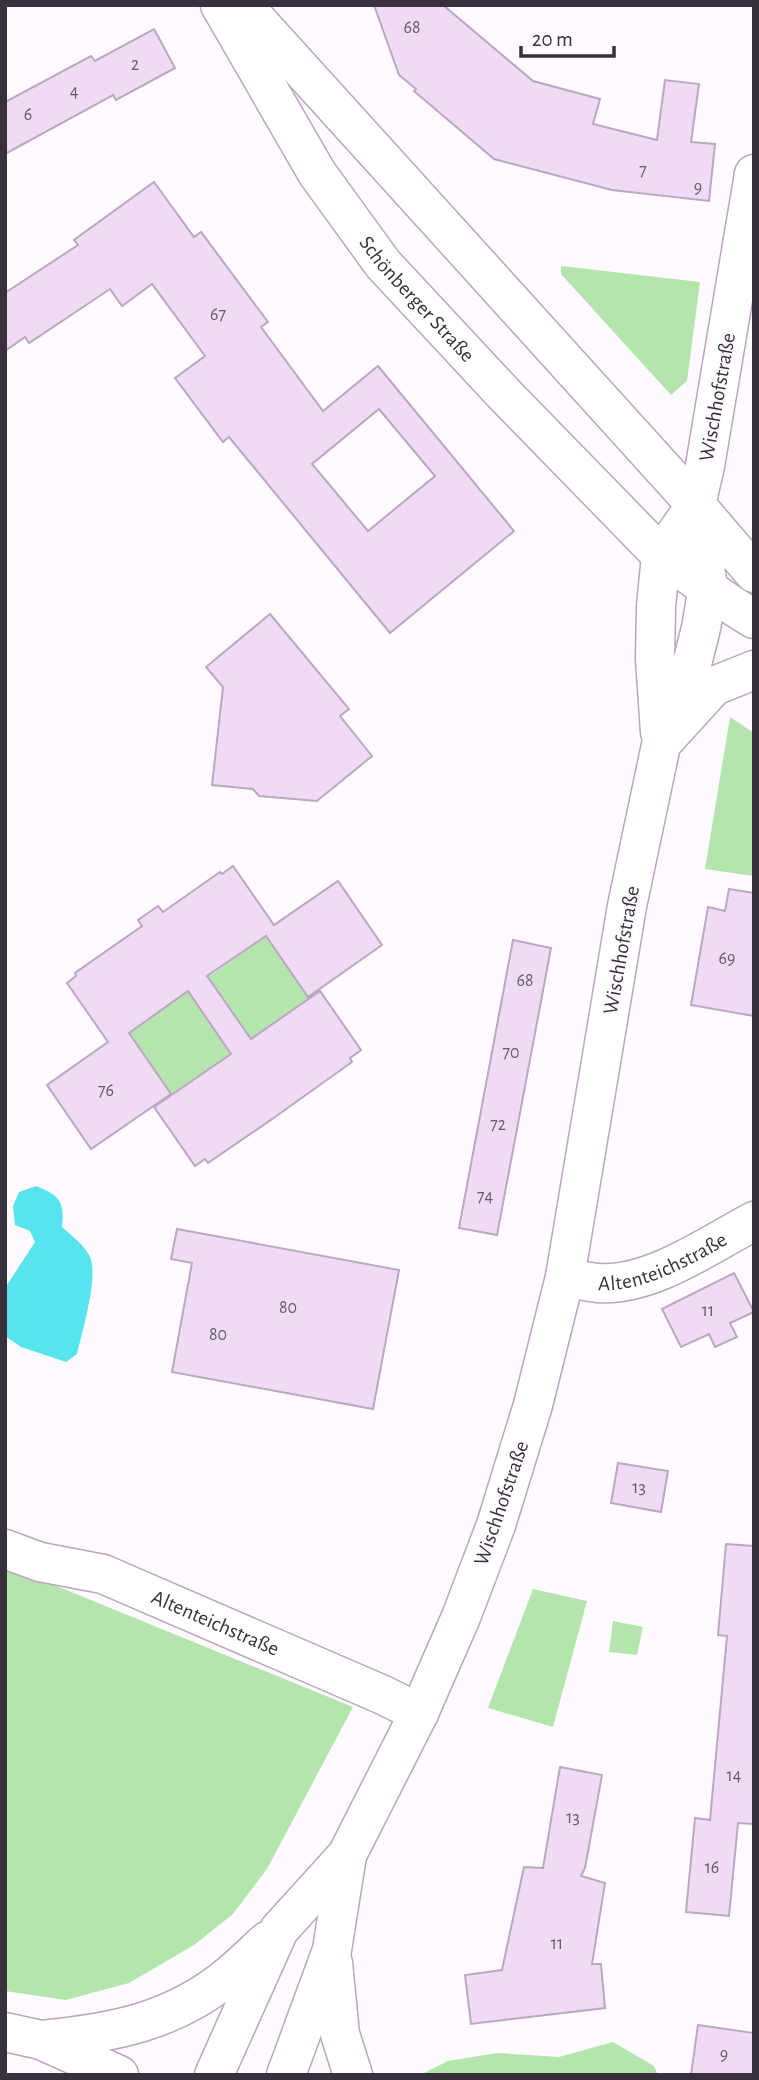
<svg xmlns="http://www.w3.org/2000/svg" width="759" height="2080" viewBox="0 0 759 2080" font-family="'Alegreya Sans',sans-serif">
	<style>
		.green { fill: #b3e5ad }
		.water { fill: #58e4ee }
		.building { fill: #efdbf5; stroke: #bba8c0; stroke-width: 2; fill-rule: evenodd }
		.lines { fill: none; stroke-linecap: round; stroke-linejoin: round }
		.minor-casing { stroke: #baa6bf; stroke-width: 41 }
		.major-casing { stroke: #baa6bf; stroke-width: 41 }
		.highway-casing { stroke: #baa6bf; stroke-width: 41 }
		.minor { stroke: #fff; stroke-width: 38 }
		.major { stroke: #fff; stroke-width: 38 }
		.highway { stroke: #fff; stroke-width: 38 }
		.labels { text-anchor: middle; stroke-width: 5; stroke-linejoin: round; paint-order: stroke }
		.number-label { font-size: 18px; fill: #665b69 }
		.street-label { font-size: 21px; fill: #38303a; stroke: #fefaff }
	</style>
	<rect width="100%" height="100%" fill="#fefaff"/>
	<g class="green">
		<polygon points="561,266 700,282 687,381 671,395 561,274"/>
		<polygon points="730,717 754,733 754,876 705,869"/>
		<polygon points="266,936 309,998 251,1039 247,1034 231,1054 172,1095 129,1033"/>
		<polygon points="5,1565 353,1707 267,1869 233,1914 194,1945 129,1983 66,2000 5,1991"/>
		<polygon points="533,1589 587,1601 553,1727 488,1708"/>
		<polygon points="613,1621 643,1627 637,1655 609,1652"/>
		<polygon points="613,2042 654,2066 658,2075 420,2075 448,2061 497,2053 559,2057"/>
	</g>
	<path class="water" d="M36 1186C59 1195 65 1201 62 1227 71 1235 83 1244 89 1255 100 1273 82 1332 77 1354L66 1362 21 1347 5 1336V1288L35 1242 30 1231 15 1225 13 1206 19 1192Z"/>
	<g class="building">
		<polygon points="374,5 443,5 533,81 600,99 593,124 657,140 665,80 699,84 691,142 715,144 709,201 612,190 494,159 414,91 416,89 399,75"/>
		<polygon points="154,29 175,68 116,100 113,95 5,154 5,102 91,56 95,61"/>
		<path d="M154 182 194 237 201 232 268 322 261 327 323 411 378 366 514 531 390 633 229 437 223 442 175 378 205 356 152 284 122 306 110 289 29 343 25 337 5 351V293L78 245 74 240ZM379 409 435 476 368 531 312 464Z"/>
		<polygon points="270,614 349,709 340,716 372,756 317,801 259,796 253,789 212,785 223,687 206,667"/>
		<polygon points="233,866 274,925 338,881 382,945 308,997 266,936 207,976 251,1039 320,991 361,1050 350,1058 352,1062 275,1117 208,1163 205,1159 195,1166 154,1107 231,1054 188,991 129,1033 171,1094 91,1149 47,1085 108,1042 67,983 76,976 75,973 142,926 138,920 158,906 163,912 220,872 222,874"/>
		<polygon points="729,889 754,893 754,1016 691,1005 708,907 725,911"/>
		<polygon points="513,940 551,948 497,1235 459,1228"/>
		<polygon points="177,1229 399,1270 373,1409 172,1372 192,1263 171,1259"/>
		<polygon points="734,1273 754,1312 730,1323 737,1337 715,1347 709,1334 681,1347 662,1309"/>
		<polygon points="618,1463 668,1471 661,1512 611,1503"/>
		<polygon points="726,1544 754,1546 754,1824 738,1823 729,1916 686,1912 695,1818 710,1820 727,1636 718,1635"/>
		<polygon points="560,1767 602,1775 585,1868 581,1876 605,1883 592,1964 601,1964 605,2008 471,2024 465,1975 502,1970 524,1867 543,1868"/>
		<polygon points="698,2025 754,2033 754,2075 691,2075"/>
	</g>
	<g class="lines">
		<g class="minor-casing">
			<g id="minor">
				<path d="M754 174 705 466 696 505 661 555C692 576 721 600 754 619"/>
				<polyline points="696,505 754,573"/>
				<polyline points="662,743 714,686 754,670"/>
				<path id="s1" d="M565 1277C576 1279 587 1282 598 1283 650 1287 709 1245 754 1221"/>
				<path id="s2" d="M5 1549 40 1562 103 1574 383 1695 419 1713"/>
			</g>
		</g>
		<g class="major-casing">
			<g id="major">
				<path id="s3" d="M220 5 317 173 383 264 505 395 661 555 656 607 655 659 660 732"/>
				<polyline points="243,5 696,505 708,587 701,628 693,660 661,745 627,906 565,1277 533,1405 496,1525 461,1617 419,1713"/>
			</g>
		</g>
		<g class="highway-casing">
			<g id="highway">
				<polyline points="333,1963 340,2034 353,2075"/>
				<polyline points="5,2032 41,2040 119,2075"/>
				<path d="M41 2040C112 2033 174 2022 231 1974 244 1963 255 1952 267 1941"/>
				<polyline points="214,2075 279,1930 347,1855 419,1713"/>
				<polyline points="286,2075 332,1950 347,1855"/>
			</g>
		</g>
		<use href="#minor" class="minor"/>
		<use href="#major" class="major"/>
		<use href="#highway" class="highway"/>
	</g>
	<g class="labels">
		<g class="number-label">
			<text x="412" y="33">68</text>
			<text x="135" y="70">2</text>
			<text x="74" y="97">4</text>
			<text x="28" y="120">6</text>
			<text x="643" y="176">7</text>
			<text x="698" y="193">9</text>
			<text x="218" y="320">67</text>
			<text x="727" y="964">69</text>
			<text x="525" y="986">68</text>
			<text x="511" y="1058">70</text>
			<text x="106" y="1096">76</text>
			<text x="498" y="1130">72</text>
			<text x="485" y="1202">74</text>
			<text x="288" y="1313">80</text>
			<text x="708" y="1316">11</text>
			<text x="218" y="1340">80</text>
			<text x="639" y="1493">13</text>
			<text x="734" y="1781">14</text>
			<text x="573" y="1823">13</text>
			<text x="712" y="1873">16</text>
			<text x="557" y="1949">11</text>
			<text x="724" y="2060">9</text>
		</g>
		<g class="street-label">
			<text dy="7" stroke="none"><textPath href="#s3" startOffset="355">Schönberger Straße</textPath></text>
			<text transform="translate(717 397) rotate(-80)" y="7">Wischhofstraße</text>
			<text transform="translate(621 950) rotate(-80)" y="7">Wischhofstraße</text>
			<text dy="7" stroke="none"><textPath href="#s1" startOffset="102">Altenteichstraße</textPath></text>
			<text transform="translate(501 1503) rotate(-71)" y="7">Wischhofstraße</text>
			<text dy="7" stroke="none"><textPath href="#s2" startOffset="224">Altenteichstraße</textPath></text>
		</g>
	</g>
	<rect width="759" height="2080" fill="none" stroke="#38303a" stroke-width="14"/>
	<path d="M521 46v10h93v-10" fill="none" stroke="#38303a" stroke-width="3.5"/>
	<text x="532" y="46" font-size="21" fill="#38303a" stroke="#fefaff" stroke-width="5" paint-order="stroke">20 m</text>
</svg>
